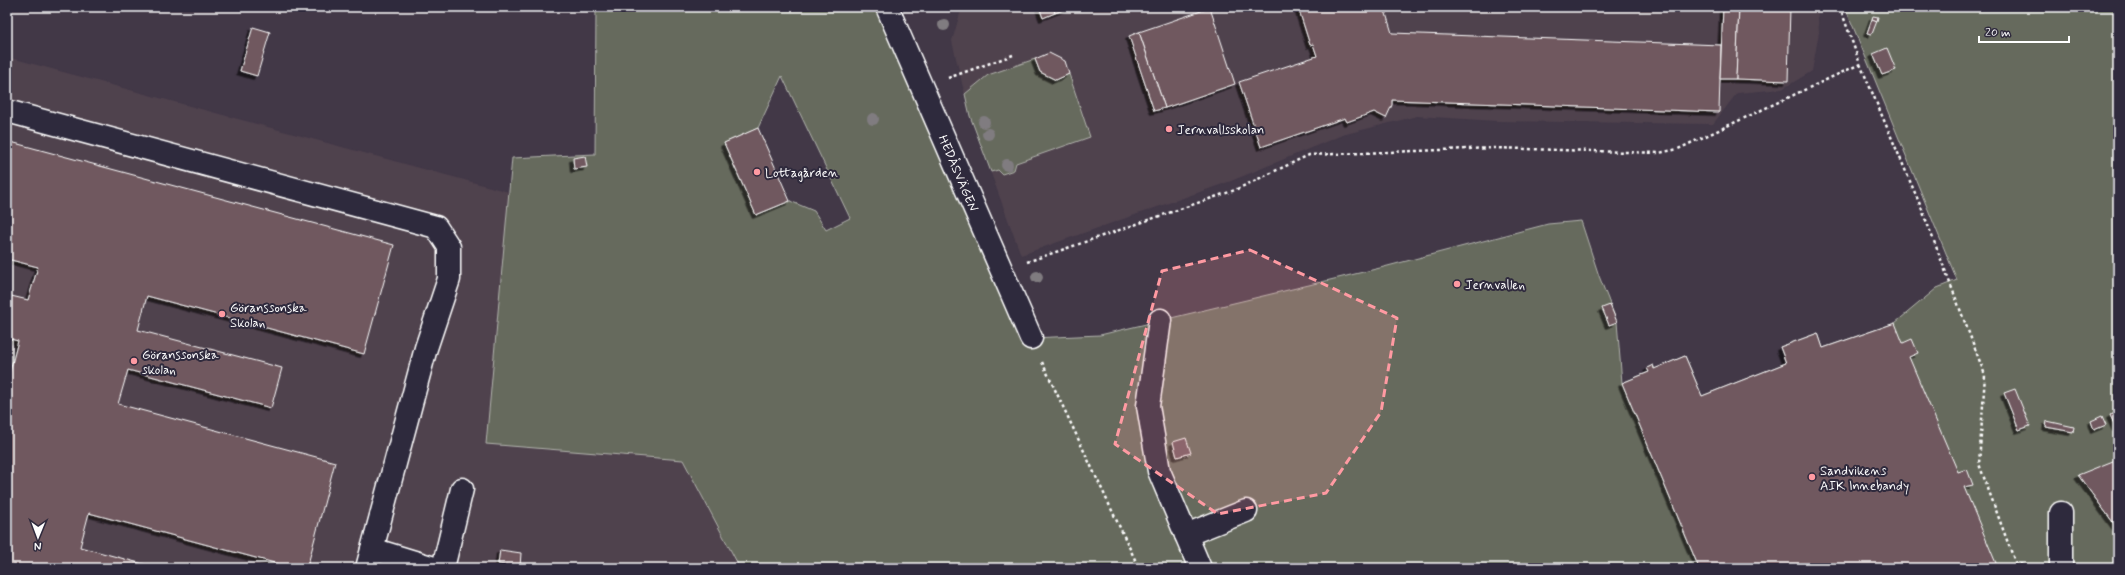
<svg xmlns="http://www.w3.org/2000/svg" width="2125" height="575" viewBox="0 0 2125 575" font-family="Mynerve,sans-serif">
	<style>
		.built { fill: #50424e }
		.green { fill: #666a5d; stroke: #b2b4ae; fill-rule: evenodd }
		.building { fill: #6f585e; stroke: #fff; filter: url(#shadow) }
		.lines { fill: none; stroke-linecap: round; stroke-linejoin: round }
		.minor-casing { stroke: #fff; stroke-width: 25 }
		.path { stroke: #fff; stroke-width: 2.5; stroke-dasharray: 3 3; stroke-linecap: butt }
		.minor { stroke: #2f2a3d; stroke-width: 22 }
		.tree { fill: #807c80 }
		.marked { fill: #ff9aa2; fill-opacity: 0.2; stroke: #ff9aa2; stroke-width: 3; stroke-dasharray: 8 5; stroke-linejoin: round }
		.poi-dot { fill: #ff9aa2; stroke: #2f2a3d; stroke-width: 1.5 }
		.labels { text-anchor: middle; stroke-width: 4; stroke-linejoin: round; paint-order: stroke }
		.poi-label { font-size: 13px; fill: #fff; stroke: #2f2a3d; text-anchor: start }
		.street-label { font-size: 13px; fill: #fff; stroke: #2f2a3d }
	</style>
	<defs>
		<filter id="shadow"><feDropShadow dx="-3.5" dy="3.5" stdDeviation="0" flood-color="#0009"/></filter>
	</defs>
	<rect width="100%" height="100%" fill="#423847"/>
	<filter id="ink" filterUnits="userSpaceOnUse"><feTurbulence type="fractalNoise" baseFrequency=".025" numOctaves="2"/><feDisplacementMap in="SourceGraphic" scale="8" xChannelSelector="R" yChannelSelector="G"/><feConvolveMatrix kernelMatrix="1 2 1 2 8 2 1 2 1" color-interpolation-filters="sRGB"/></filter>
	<g filter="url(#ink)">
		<g class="built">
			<polygon points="962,7 1817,7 1819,32 1812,71 1782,89 1737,93 1713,124 1497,121 1417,116 1342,135 1231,181 1021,255 970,116 952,41"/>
			<polygon points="7,57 546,202 740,568 7,568"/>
		</g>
		<g class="green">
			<path d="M596 7H887L1031 338 1100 335 1380 268 1548 224 1581 221 1599 276 1617 322 1622 383 1649 372 1647 368 1653 365 1655 369 1685 356 1702 396 1786 363 1780 347 1818 333 1823 348 1895 323 1937 288 1957 280 1845 7H2118V568H740L683 460 486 444 512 158 595 154ZM782 76 850 218 826 230 814 211 790 201 756 215 724 143 758 128Z"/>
			<polygon points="1035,59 1040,72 1056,79 1069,74 1090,137 1016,163 1014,170 1002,174 998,170 991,172 970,116 965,94 988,75"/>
		</g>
		<g class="building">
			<polygon points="1039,7 1053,7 1055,13 1043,18"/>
			<polygon points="1053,7 1071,7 1055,13"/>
			<polygon points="1298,7 1384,7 1392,33 1721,45 1719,112 1392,100 1392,105 1386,118 1374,112 1347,122 1345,118 1261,147 1239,82 1317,56 1313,44 1310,45"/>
			<polygon points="1723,7 1739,7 1736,79 1720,79"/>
			<polygon points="1739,7 1790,7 1788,81 1736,79"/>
			<polygon points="1210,8 1235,84 1165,108 1139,32"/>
			<polygon points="1873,16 1878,17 1877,21 1872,19"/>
			<polygon points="1872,19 1877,21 1872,34 1867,33"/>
			<polygon points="253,27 270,32 257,76 240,71"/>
			<polygon points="1139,32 1165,108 1154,111 1129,36"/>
			<polygon points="1887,48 1896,70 1882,75 1873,54"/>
			<polygon points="1049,53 1065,61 1069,74 1056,80 1040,72 1035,59"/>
			<polygon points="758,128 790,201 756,215 724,143"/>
			<polygon points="7,141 394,245 364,354 147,296 138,330 282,368 271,408 128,370 118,404 335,462 307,568 293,568 89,513 80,547 158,568 7,568 7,374 9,375 18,341 7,338 7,295 28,300 38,267 7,259"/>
			<polygon points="585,156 587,167 574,169 573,158"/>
			<polygon points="1610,305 1617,322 1609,325 1602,308"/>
			<polygon points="1895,323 1903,343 1912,339 1918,353 1909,357 1958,472 1967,469 1973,485 1964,487 1998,568 1699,568 1622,383 1649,372 1647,368 1653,365 1654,369 1685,356 1702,396 1786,363 1780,347 1818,333 1823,348"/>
			<polygon points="2015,389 2030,426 2019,430 2004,393"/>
			<polygon points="2118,411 2118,427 2116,428 2110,415"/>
			<polygon points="2102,416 2106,425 2094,430 2091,421"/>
			<polygon points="2047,421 2074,427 2073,432 2046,427"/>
			<polygon points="1186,438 1191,453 1177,457 1173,442"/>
			<polygon points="2118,459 2118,529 2078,475"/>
			<polygon points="500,550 521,553 520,567 498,564"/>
		</g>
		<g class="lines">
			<g class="minor-casing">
				<g id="minor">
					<polyline points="887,7 1031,338"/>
					<polyline points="7,111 436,227 449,247 449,279 426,348 367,568"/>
					<polyline points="1160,320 1148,406 1159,471 1200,568"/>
					<polyline points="1186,535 1246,511"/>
					<polyline points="372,549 434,568"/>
					<polyline points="443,568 462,489"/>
					<polyline points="2061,568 2061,513"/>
				</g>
			</g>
			<g class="path">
				<polyline points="1860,64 1921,207 1985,375 1979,464 2015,562 2029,568"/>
				<polyline points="948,78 1013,55"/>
				<polyline points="1027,262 1235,190 1309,155 1494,148 1659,153 1678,149 1860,64 1840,7"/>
				<polyline points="1042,362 1139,568"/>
			</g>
			<use href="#minor" class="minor"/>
		</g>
		<g class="tree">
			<circle cx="944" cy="25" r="6"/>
			<circle cx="873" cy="119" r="6"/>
			<circle cx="984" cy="122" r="6"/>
			<circle cx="988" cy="134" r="6"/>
			<circle cx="1007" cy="165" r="6"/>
			<circle cx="1037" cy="277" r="6"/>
		</g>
	</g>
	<path class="marked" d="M1250 250 1397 318 1381 412 1326 493 1218 514 1115 444 1162 271Z"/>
	<g class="poi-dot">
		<circle cx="1169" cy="129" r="4"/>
		<circle cx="757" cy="172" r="4"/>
		<circle cx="1457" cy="284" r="4"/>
		<circle cx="222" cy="314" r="4"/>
		<circle cx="134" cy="361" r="4"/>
		<circle cx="1812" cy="477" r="4"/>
	</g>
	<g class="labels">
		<g class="poi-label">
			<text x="1177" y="134">Jernvallsskolan</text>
			<text x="765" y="177">Lottagården</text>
			<text x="1465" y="289">Jernvallen</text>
			<text x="230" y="312">Göranssonska<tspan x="230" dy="15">Skolan</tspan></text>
			<text x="142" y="359">Göranssonska<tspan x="142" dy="15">skolan</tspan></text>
			<text x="1820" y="475">Sandvikens<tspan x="1820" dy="15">AIK Innebandy</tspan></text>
		</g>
		<g class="street-label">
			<text transform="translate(959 173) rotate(67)" y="5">HEDÅSVÄGEN</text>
		</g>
	</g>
	<rect width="2125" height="575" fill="none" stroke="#2f2a3d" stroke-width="24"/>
	<rect x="12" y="12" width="2101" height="551" fill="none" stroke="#fff" stroke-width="1.5" filter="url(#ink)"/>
	<g transform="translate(38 537) rotate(181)" stroke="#2f2a3d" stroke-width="3" paint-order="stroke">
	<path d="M0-3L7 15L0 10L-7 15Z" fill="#ffffff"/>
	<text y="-6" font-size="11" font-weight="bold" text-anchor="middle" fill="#ffffff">N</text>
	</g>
	<path d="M1979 36v6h90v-6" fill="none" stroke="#ffffff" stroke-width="2"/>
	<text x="1985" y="36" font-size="12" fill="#ffffff" stroke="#2f2a3d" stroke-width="3" paint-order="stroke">20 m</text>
</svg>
